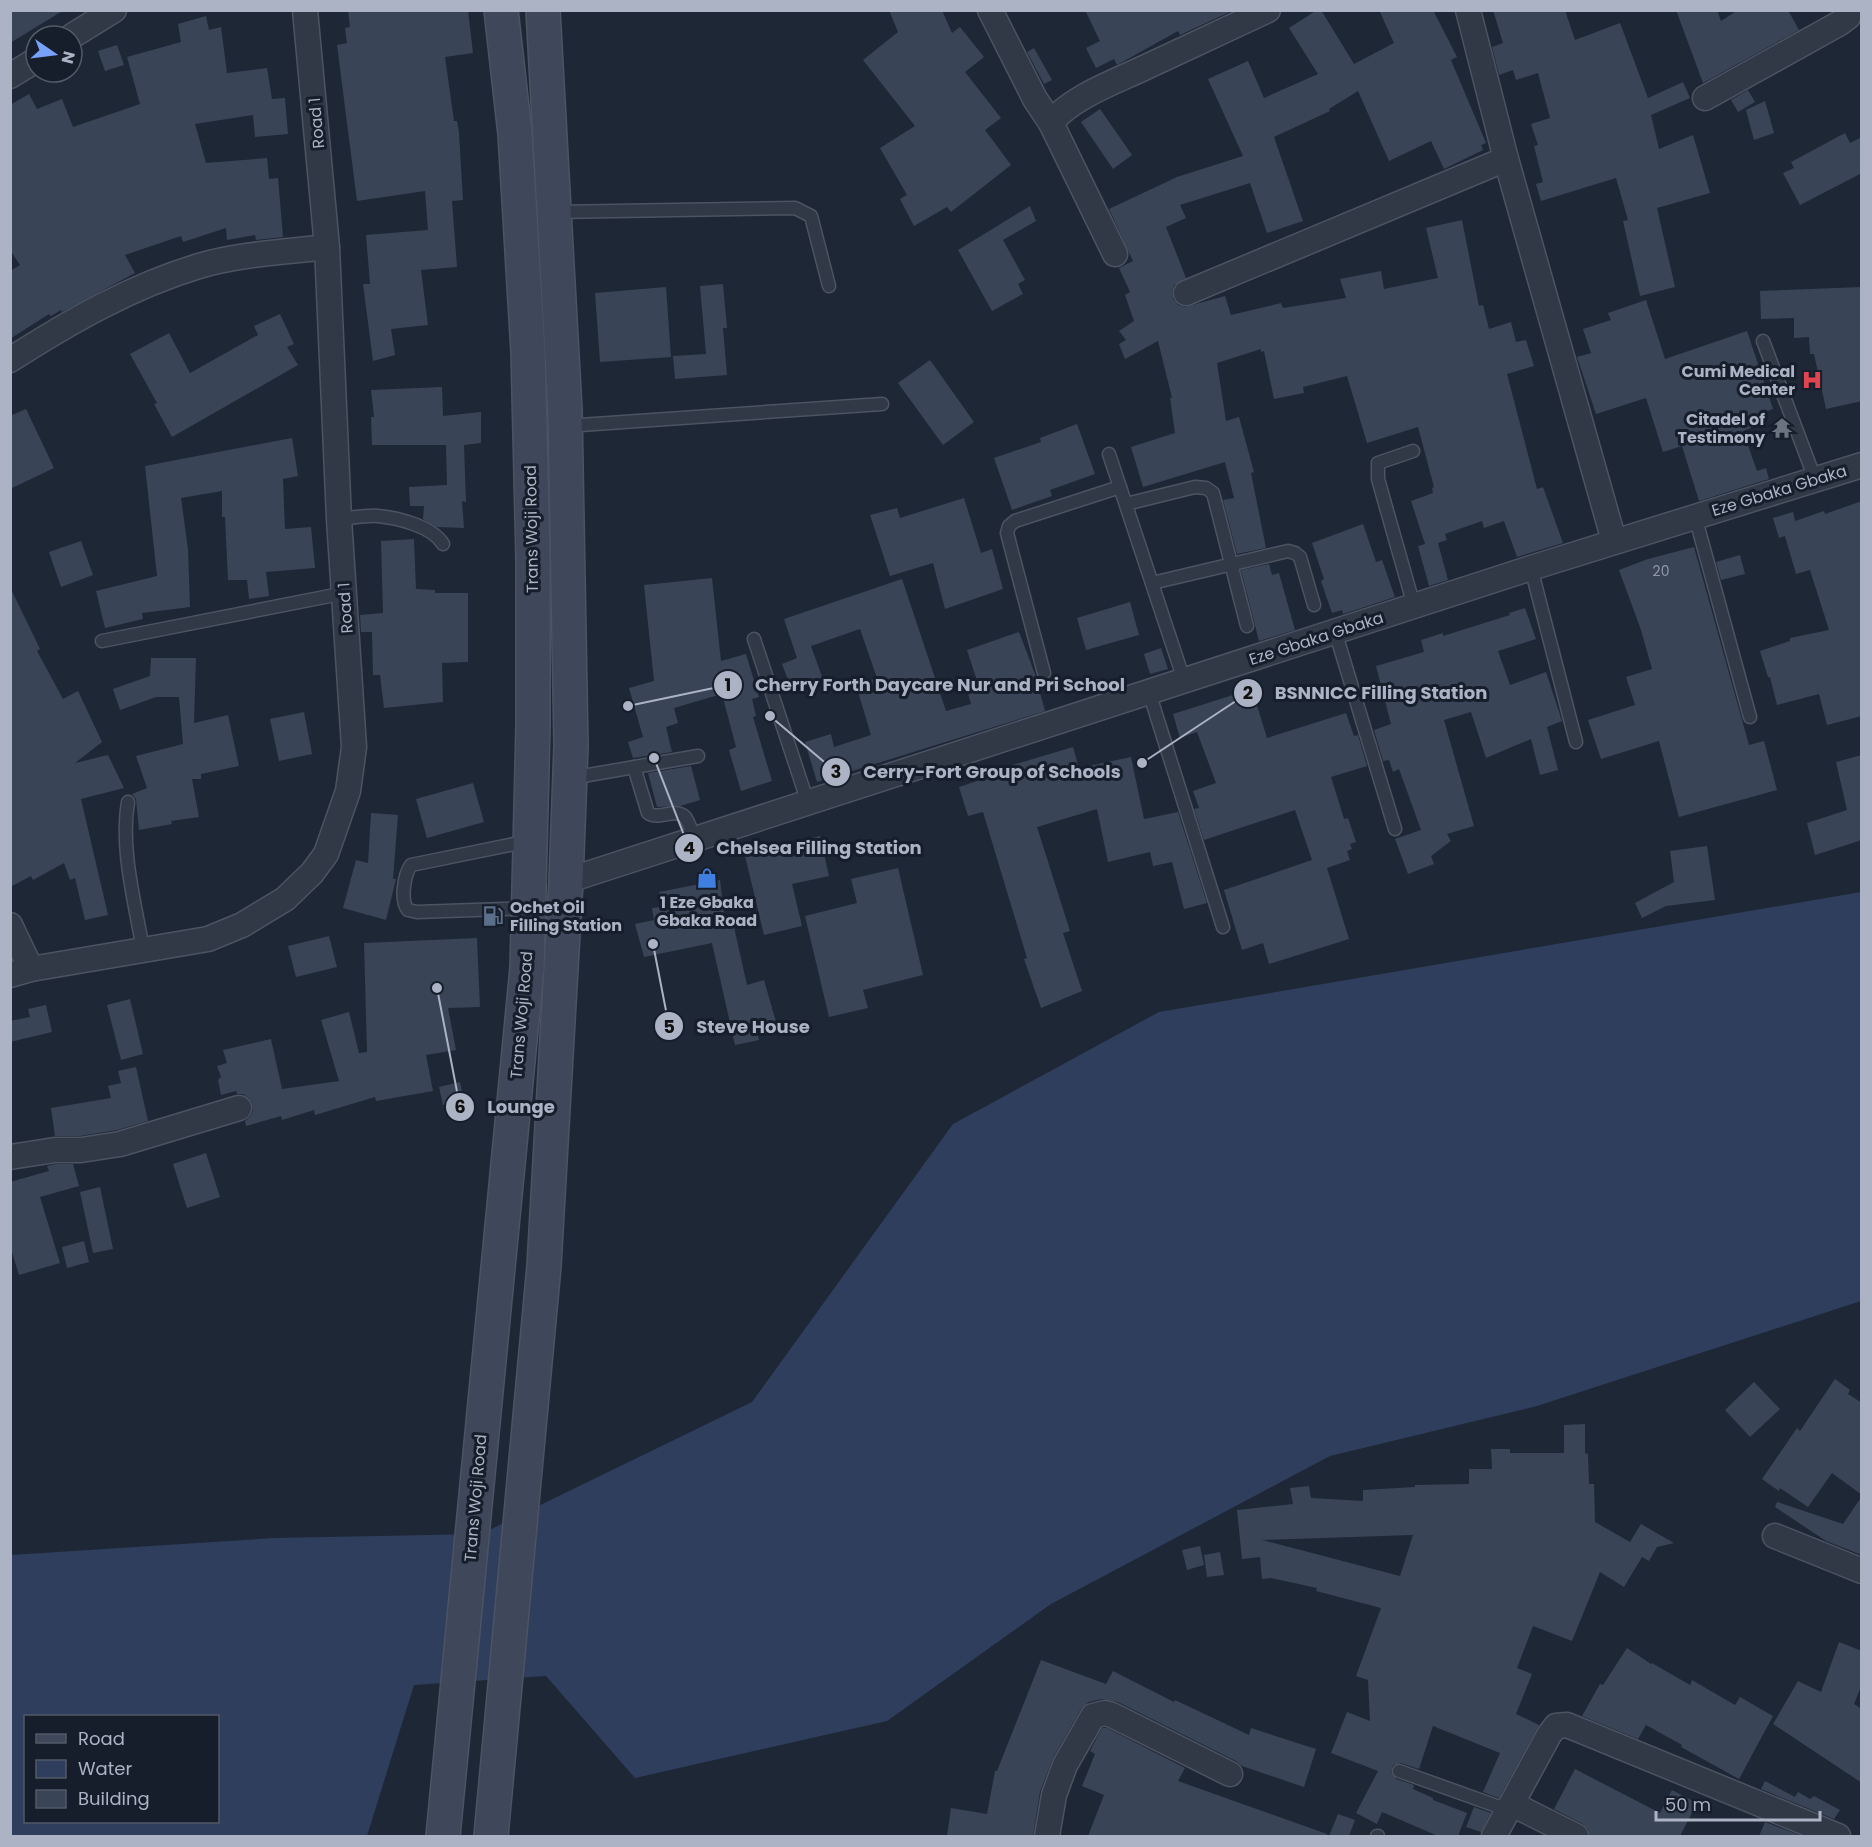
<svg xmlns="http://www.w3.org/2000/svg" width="1872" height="1847" viewBox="0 0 1872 1847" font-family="Poppins,sans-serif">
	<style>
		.water { fill: #2f3e5c; fill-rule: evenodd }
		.building { fill: #3a4457; fill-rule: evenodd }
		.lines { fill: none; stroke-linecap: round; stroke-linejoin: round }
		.lane-casing { stroke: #4c5362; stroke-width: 15 }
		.street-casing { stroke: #4c5362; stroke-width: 27 }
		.secondary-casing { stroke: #4c5362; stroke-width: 36 }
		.lane { stroke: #313947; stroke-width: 12 }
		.street { stroke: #313947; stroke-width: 24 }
		.secondary { stroke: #3f475a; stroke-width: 33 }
		.labels { text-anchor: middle; stroke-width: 6; stroke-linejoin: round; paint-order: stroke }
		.number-label { font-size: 14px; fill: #8f97a9 }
		.street-label { font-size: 16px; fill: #abb3c4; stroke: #171e2b }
		.poi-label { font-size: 16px; font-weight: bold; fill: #abb3c4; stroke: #171e2b; text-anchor: end }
		.leader { fill: none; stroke: #abb3c4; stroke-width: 2 }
		.callout-dot { fill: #abb3c4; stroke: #171e2b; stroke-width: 2 }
		.mark-label { font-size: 18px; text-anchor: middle; font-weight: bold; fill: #111 }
		.callout-label { font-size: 18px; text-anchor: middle; font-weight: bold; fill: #abb3c4; stroke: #171e2b; stroke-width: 6; stroke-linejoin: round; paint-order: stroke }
	</style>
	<rect width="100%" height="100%" fill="#1e2736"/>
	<path class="water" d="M1861 892V1301L1537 1406 1330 1456 1051 1604 887 1721 635 1778 546 1676 414 1685 367 1836H11V1555L274 1538 481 1534 752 1402 953 1124 1159 1012ZM26 1716H218V1822H26Z"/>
	<g class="building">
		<polygon points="10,10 64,10 10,43"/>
		<polygon points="348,10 468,10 473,53 445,57 454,121 457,121 459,133 463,200 452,201 457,267 421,270 428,325 391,329 395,355 373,361 363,284 370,284 366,235 428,230 425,191 357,201 337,45 347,43 345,28 350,27"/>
		<polygon points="889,10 942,10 952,33 960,27 984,57 965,72 1001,118 985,130 1011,165 951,212 947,207 914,226 900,199 907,195 880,148 915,126 863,60 898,32"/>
		<polygon points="1085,10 1234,10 1180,35 1178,31 1117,65 1114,59 1096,68 1086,48 1100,41"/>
		<polygon points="1317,10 1321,10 1354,64 1394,43 1379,10 1433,10 1457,57 1451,60 1486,143 1481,145 1483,150 1444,169 1431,141 1389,161 1358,91 1329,109 1330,111 1274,137 1303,221 1267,233 1250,183 1180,205 1186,218 1166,227 1186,278 1174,285 1172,292 1173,299 1178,305 1185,307 1225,296 1231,315 1281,303 1283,308 1346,298 1340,279 1381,271 1384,289 1438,278 1426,228 1462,220 1479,306 1483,305 1489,329 1511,322 1516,342 1526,340 1534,366 1507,374 1537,489 1543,487 1563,543 1517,557 1504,521 1484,528 1482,521 1445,534 1447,540 1438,543 1448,580 1429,586 1418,546 1425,544 1411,501 1433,493 1432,488 1434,487 1418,427 1367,443 1347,376 1303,387 1304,393 1274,399 1264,351 1261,352 1261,349 1217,363 1226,421 1239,417 1254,472 1251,473 1266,548 1237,554 1223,500 1234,498 1225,462 1143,487 1131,447 1175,433 1170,398 1172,398 1158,341 1125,359 1119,344 1126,340 1119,331 1134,321 1125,295 1130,292 1119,268 1133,261 1109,209 1177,177 1243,156 1208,79 1248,61 1264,98 1318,74 1289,28"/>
		<polygon points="1493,10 1565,10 1575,40 1620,23 1648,98 1683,82 1690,98 1651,115 1659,149 1693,135 1710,193 1657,208 1675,287 1640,296 1623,221 1628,220 1616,178 1541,201 1536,184 1543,182 1534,146 1538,145 1531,124 1550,118 1538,73 1516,80 1513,70 1499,75 1492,47 1503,43"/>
		<polygon points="1676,10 1717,10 1721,21 1738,10 1788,10 1799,30 1703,83"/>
		<polygon points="206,16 209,30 221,27 227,73 267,68 272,99 285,98 288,134 255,137 253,115 195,124 206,163 267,158 269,179 278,178 283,237 256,240 255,235 227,240 226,228 183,242 181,236 125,255 135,273 62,312 61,310 51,316 49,314 10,339 10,271 20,265 10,250 10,105 29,94 37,109 62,99 73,127 140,104 127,57 181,42 178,24"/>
		<polygon points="117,45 124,65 105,71 98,51"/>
		<polygon points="1034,48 1052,80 1044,84 1027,52"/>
		<polygon points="1748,90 1755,102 1738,112 1731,100"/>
		<polygon points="1765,101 1774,133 1754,140 1746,110"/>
		<polygon points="1100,109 1132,155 1113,169 1081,122"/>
		<polygon points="1845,133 1850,143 1862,137 1862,173 1800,205 1783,173 1794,168 1791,162"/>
		<polygon points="1030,206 1036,221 1003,240 1025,280 1018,284 1023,294 992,311 958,250"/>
		<polygon points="723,284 727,328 723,328 727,375 675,379 673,356 706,354 700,286"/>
		<polygon points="666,287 671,357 600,362 595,293"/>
		<polygon points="1862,287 1862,401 1826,409 1814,354 1810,354 1809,337 1794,338 1794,318 1761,319 1760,291"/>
		<polygon points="1646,300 1665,359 1747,331 1773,409 1750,417 1753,427 1743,431 1757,471 1766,468 1769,479 1699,501 1682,446 1663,452 1646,398 1596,414 1577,357 1591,353 1583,329 1611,320 1608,313"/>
		<polygon points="280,314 294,344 287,347 298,365 172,437 154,404 157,403 130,354 169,333 190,373 258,335 254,326"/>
		<polygon points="930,360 974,422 943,445 898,383"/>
		<polygon points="442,387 443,416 481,412 481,443 464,445 466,502 462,501 464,528 437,527 423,519 424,506 410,506 409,487 447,485 446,445 372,445 371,417 374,417 371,390"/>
		<polygon points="26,409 54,468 10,489 10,416"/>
		<polygon points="1077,424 1095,474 1050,490 1052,496 1012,510 994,458 1041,442 1040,438"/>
		<polygon points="292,438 298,476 283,479 285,529 311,527 315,568 266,572 269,596 249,599 247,580 228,580 225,517 222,517 222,491 181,498 188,549 190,607 142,613 143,619 105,628 96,591 157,576 145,466"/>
		<polygon points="964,498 981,553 992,549 1003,589 945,609 933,563 890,576 870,515 897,508 900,518"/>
		<polygon points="1862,501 1862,716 1827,725 1819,694 1777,705 1770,677 1768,677 1760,651 1790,641 1790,638 1829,630 1810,570 1796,574 1785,536 1779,538 1773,518 1793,512 1795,521 1824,511 1825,514"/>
		<polygon points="1363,524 1376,562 1382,560 1395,597 1343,614 1342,610 1332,613 1321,581 1324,579 1312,543"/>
		<polygon points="414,539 416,589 435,590 435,593 468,593 468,662 442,663 443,702 384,708 380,675 373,675 372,632 361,632 360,615 383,613 381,541"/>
		<polygon points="81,541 93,575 61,587 49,552"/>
		<polygon points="1694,547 1749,745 1764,741 1777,790 1679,817 1659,741 1601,759 1588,720 1635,705 1626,677 1652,669 1641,630 1619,570 1648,559"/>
		<polygon points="1740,555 1745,574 1721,580 1716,562"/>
		<polygon points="1269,564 1272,575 1279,573 1295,630 1259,641 1241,570"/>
		<polygon points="712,578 721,661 746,654 759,697 752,699 756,716 753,717 772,781 741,791 729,750 736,747 722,694 674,708 678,723 666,727 672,752 633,758 628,742 643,737 629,688 654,681 644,585"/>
		<polygon points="902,579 946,711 971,704 968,693 980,690 967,650 1019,632 1035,674 1045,711 817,782 805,742 831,734 834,747 871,735 856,685 877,678 860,629 811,646 824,682 793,693 782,664 797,658 784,619"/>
		<polygon points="10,587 40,649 37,651 63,699 78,691 102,742 75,763 108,755 124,788 81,799 108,915 85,920 75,878 70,880 64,863 33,880 31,876 10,887"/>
		<polygon points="1130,602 1139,635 1086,650 1077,618"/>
		<polygon points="1525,608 1536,639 1498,651 1510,685 1546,672 1562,721 1547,727 1558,770 1540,775 1531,739 1486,758 1471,712 1444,720 1474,826 1447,834 1451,841 1431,856 1434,864 1408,874 1395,839 1421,830 1399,769 1393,772 1389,760 1383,761 1374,730 1391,724 1376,666 1424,652 1421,640 1443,633 1443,636 1510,615 1509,613"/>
		<polygon points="1161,648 1168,669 1150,674 1144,654"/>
		<polygon points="151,658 196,658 194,723 228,715 239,766 201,774 201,779 192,779 199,817 171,821 172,824 139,830 136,799 132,794 147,788 136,756 183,744 179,697 156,697 120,710 113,689 150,676"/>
		<polygon points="1252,689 1267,738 1346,713 1354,736 1358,735 1367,766 1331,777 1344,819 1348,818 1356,842 1350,844 1352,849 1347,851 1350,860 1327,868 1349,939 1269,964 1263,943 1242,950 1224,890 1312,860 1295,810 1204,840 1194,809 1199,808 1193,791 1216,783 1197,732 1180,738 1173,714"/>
		<polygon points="304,712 312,754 279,761 270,719"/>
		<polygon points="1073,747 1079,768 1131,757 1144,819 1178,812 1207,903 1184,909 1172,862 1153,866 1150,852 1108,862 1097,809 1037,827 1070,931 1063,933 1082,991 1041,1008 1024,959 1027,958 983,812 968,816 959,787 1010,770 1009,766"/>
		<polygon points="1862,755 1862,840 1815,855 1807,823 1847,810 1836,762"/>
		<polygon points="691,766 700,800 680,806 657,807 648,773"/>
		<polygon points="473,783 484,822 427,838 416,799"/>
		<polygon points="371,813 398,815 393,879 396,879 386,920 343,908 356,860 368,863"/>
		<polygon points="820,836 829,876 792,884 802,926 764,935 745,856"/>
		<polygon points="1707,846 1715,900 1666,906 1642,918 1635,903 1674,882 1670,851"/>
		<polygon points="898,868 923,975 863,990 868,1008 829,1017 805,916 857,903 851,879"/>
		<polygon points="720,880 726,929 734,927 747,985 764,980 776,1022 756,1027 759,1040 735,1045 712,943 644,957 635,924 654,920 652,908 661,907 659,892"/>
		<polygon points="329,936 337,967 296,977 288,946"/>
		<polygon points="477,938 480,1007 448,1008 456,1050 426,1055 433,1091 376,1101 375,1097 315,1115 314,1110 282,1120 281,1116 246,1126 245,1121 250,1117 253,1111 252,1103 249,1098 243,1094 237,1094 236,1091 221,1095 218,1080 221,1077 217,1066 227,1063 223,1050 271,1039 282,1089 339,1081 321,1020 349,1012 359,1053 367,1052 364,943"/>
		<polygon points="130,999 143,1054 121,1060 107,1005"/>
		<polygon points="46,1005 52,1032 10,1042 10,1021 30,1017 28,1009"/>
		<polygon points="136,1067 148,1121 117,1130 80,1136 55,1136 51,1108 111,1098 108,1086 121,1083 118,1071"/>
		<polygon points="460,1082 464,1100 443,1105 439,1087"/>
		<polygon points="206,1153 220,1197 187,1208 173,1164"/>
		<polygon points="56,1164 73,1164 79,1186 40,1197 60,1263 19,1275 10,1246 10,1182 49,1171 47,1166"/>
		<polygon points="100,1187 113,1249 93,1253 80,1192"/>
		<polygon points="84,1241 89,1262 67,1268 62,1247"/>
		<polygon points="1835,1379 1850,1390 1848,1394 1862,1403 1862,1495 1832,1473 1808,1507 1780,1488 1779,1491 1762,1479 1797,1428 1800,1431"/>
		<polygon points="1754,1382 1780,1409 1750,1437 1725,1410"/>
		<path d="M1585 1424V1453L1588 1454 1589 1484H1594L1595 1522 1630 1542 1641 1524 1674 1543 1657 1547 1649 1561 1642 1557 1624 1587 1600 1572 1572 1641 1533 1626 1517 1668 1532 1674 1516 1714 1539 1725 1499 1798 1483 1792 1500 1753 1433 1726 1419 1769 1401 1763 1393 1765 1391 1772 1396 1779 1414 1785 1413 1789 1433 1798V1800L1467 1813 1458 1836H1438L1382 1812 1377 1824 1356 1813 1378 1771 1331 1753 1347 1712 1370 1721 1368 1680 1356 1676 1381 1608 1316 1591 1317 1588 1271 1578 1262 1579 1260 1557 1242 1559 1237 1510 1293 1504 1290 1488 1309 1486 1311 1498 1363 1501V1490L1415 1487V1485L1469 1484V1469H1492L1491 1449H1510V1453H1564V1425ZM1413 1535 1400 1576 1262 1540Z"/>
		<polygon points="1862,1496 1862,1555 1826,1541 1775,1507 1777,1502 1843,1524"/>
		<polygon points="1200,1546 1204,1565 1187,1570 1182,1550"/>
		<polygon points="1220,1552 1224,1575 1207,1577 1204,1555"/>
		<polygon points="1839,1642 1862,1651 1862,1684 1854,1704 1862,1709 1862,1783 1773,1724 1798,1681 1821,1692"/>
		<polygon points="1627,1648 1651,1664 1652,1663 1690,1685 1692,1680 1735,1705 1740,1697 1773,1716 1739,1779 1681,1747 1682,1745 1646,1725 1638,1739 1582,1716 1600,1684 1603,1685"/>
		<polygon points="1041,1660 1106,1684 1113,1671 1174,1702 1175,1700 1249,1735 1251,1728 1316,1749 1304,1787 1242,1766 1236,1761 1118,1702 1102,1699 1089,1702 1081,1709 1053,1758 1040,1792 1033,1836 947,1836 951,1808 987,1814 995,1771 997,1771"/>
		<polygon points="1102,1728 1107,1728 1185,1768 1178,1781 1327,1834 1326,1836 1088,1836 1104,1795 1082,1786 1095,1754 1090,1751"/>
		<polygon points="1575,1769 1660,1813 1672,1790 1697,1803 1680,1836 1590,1836 1588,1829 1583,1824 1554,1809"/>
		<polygon points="1765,1781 1795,1797 1798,1792 1810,1799 1814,1796 1840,1810 1834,1819 1761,1789"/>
		<polygon points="1474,1807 1491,1813 1481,1832 1466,1827"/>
		<polygon points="1338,1814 1355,1820 1349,1836 1329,1836"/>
		<polygon points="1765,1822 1802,1836 1759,1836"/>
	</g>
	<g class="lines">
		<g class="lane-casing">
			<g id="lane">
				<polyline points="556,212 795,208 811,216 829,286"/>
				<polyline points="1763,341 1815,479"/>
				<polyline points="566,426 882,404"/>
				<polyline points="1413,451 1378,463 1378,479 1414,606"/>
				<polyline points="1109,454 1184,680"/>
				<polyline points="1126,504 1195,487 1206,488 1213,493 1247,626"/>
				<polyline points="1695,516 1750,717"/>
				<path d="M339 519C352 518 366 515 378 516 398 518 432 526 443 544"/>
				<polyline points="1531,568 1576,742"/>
				<polyline points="1152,583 1288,551 1295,553 1300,557 1314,605"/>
				<polyline points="1335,631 1395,829"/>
				<polyline points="754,639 808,803"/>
				<polyline points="102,641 345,593"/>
				<polyline points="1044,673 1007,533 1009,526 1015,521 1120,487"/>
				<polyline points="1149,692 1223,927"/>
				<path d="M634 767 648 813C659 821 675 807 685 817 689 822 692 833 695 839"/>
				<polyline points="571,778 698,756"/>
				<path d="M128 802C120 849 135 902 143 950"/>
				<path d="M528 908 417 912 408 910C400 901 404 875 411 865L529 841"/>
				<polyline points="1399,1771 1508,1810"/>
				<polyline points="1377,1836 1378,1836"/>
			</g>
		</g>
		<g class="street-casing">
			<g id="street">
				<polyline points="990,10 1035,99 1051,123 1115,254"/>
				<polyline points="1468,10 1506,159 1614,541"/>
				<polyline points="72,36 114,10"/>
				<polyline points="10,76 36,60"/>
				<polyline points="1705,98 1840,23 1848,17 1849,10"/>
				<path d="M1051 123C1071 97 1117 81 1146 67 1187 48 1228 29 1268 10"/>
				<polyline points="1186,293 1506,159"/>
				<path d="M10 360C69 322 132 286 199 266 240 254 285 252 327 247"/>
				<polyline points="566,881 1531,568 1862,465"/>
				<polyline points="10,925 31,969"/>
				<polyline points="10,975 31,969 208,939 242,925 285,899 312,873 326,854 348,791 354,747 339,519 327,247 305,10"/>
				<polyline points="10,1157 55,1150 81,1150 120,1144 239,1108"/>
				<polyline points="1775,1536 1862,1571"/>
				<polyline points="1512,1804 1576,1836"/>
				<polyline points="1047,1836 1054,1795 1065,1765 1093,1716 1105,1713 1112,1715 1230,1774"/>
				<polyline points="1494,1836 1549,1735 1556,1726 1567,1725 1838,1836"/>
			</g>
		</g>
		<g class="secondary-casing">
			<g id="secondary">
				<polyline points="443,1836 527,968 533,727 533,559 528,352 515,134 501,10"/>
				<polyline points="491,1836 544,1266 566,881 571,746 565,410 543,10"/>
			</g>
		</g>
		<use href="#lane" class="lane"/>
		<use href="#street" class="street"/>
		<use href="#secondary" class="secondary"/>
	</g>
	<defs>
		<g id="hospital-bare" transform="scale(1.62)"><path d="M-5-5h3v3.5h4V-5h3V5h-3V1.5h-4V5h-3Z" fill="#e0444e" stroke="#171e2b" stroke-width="2.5" paint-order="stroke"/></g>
		<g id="temple-bare" transform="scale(1.62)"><path d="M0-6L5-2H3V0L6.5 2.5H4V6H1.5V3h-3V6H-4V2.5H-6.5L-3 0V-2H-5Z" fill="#6b7280" stroke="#171e2b" stroke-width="2.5" paint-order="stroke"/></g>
		<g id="shop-bare" transform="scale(1.62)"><path d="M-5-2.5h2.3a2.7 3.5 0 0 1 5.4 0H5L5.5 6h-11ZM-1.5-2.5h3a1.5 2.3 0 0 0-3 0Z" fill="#3f7fe0" stroke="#171e2b" stroke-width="2.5" paint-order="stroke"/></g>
		<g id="fuel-bare" transform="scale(1.62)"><path d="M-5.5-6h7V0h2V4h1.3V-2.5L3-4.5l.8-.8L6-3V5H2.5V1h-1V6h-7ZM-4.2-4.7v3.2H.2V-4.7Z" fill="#5c6f8a" stroke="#171e2b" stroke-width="2.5" paint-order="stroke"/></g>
	</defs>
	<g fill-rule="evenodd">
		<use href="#hospital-bare" x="1812" y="380"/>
		<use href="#temple-bare" x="1782" y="428"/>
		<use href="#shop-bare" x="707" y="878"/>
		<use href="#fuel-bare" x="493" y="916"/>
	</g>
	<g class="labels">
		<g class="number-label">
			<text x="1661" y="576">20</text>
		</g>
		<g class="street-label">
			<text transform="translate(316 123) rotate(-95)" y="6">Road 1</text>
			<text transform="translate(1779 490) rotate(-17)" y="6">Eze Gbaka Gbaka</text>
			<text transform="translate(531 529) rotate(-91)" y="6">Trans Woji Road</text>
			<text transform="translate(345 608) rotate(-94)" y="6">Road 1</text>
			<text transform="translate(1316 638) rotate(-18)" y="6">Eze Gbaka Gbaka</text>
			<text transform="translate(521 1015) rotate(-85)" y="6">Trans Woji Road</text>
			<text transform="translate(475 1498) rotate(-85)" y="6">Trans Woji Road</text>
		</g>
		<g class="poi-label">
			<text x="1795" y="377">Cumi Medical<tspan x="1795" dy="18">Center</tspan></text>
			<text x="1765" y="425">Citadel of<tspan x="1765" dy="18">Testimony</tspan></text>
			<text x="707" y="908" text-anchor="middle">1 Eze Gbaka<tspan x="707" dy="18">Gbaka Road</tspan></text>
			<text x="510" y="913" text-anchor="start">Ochet Oil<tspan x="510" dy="18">Filling Station</tspan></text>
		</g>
	</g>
	<path class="leader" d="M628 706L728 685M1142 763L1248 693M770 716L836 772M654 758L689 848M653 944L669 1026M437 988L460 1107"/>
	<g class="callout-dot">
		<circle cx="628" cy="706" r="6"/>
		<circle cx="1142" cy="763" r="6"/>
		<circle cx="770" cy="716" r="6"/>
		<circle cx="654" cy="758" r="6"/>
		<circle cx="653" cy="944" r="6"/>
		<circle cx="437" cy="988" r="6"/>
		<circle cx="728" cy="685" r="15"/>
		<circle cx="1248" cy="693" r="15"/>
		<circle cx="836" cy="772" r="15"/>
		<circle cx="689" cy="848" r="15"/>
		<circle cx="669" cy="1026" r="15"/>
		<circle cx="460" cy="1107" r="15"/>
	</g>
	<g class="mark-label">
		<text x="728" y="691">1</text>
		<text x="1248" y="699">2</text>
		<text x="836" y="778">3</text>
		<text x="689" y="854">4</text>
		<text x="669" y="1033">5</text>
		<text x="460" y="1113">6</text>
	</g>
	<g class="callout-label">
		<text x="940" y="691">Cherry Forth Daycare Nur and Pri School</text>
		<text x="1381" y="699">BSNNICC Filling Station</text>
		<text x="992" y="778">Cerry-Fort Group of Schools</text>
		<text x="819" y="854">Chelsea Filling Station</text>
		<text x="753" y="1033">Steve House</text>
		<text x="521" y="1113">Lounge</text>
	</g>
	<rect width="1872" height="1847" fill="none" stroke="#abb3c4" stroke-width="24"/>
	<rect x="24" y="1715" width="195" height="108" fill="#171e2b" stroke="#525a68" stroke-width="1.5"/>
	<rect x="36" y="1734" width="30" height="9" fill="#3f475a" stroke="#525a68" stroke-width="1.5"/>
	<text x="78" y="1745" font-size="18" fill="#abb3c4">Road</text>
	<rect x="36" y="1760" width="30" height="18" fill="#2f3e5c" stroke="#525a68" stroke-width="1.5"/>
	<text x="78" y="1775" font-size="18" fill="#abb3c4">Water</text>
	<rect x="36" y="1790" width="30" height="18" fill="#3a4457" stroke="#525a68" stroke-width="1.5"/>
	<text x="78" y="1805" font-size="18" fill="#abb3c4">Building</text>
	<g transform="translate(54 54) rotate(104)"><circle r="28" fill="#171e2b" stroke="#525a68" stroke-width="1.5"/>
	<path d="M0-4.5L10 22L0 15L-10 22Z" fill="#78a1fc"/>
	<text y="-9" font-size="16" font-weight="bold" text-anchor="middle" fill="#abb3c4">N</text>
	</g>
	<path d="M1656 1811v9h164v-9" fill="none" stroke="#abb3c4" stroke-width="3"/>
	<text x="1665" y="1811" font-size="18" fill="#abb3c4" stroke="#171e2b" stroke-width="4.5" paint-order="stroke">50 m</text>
</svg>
